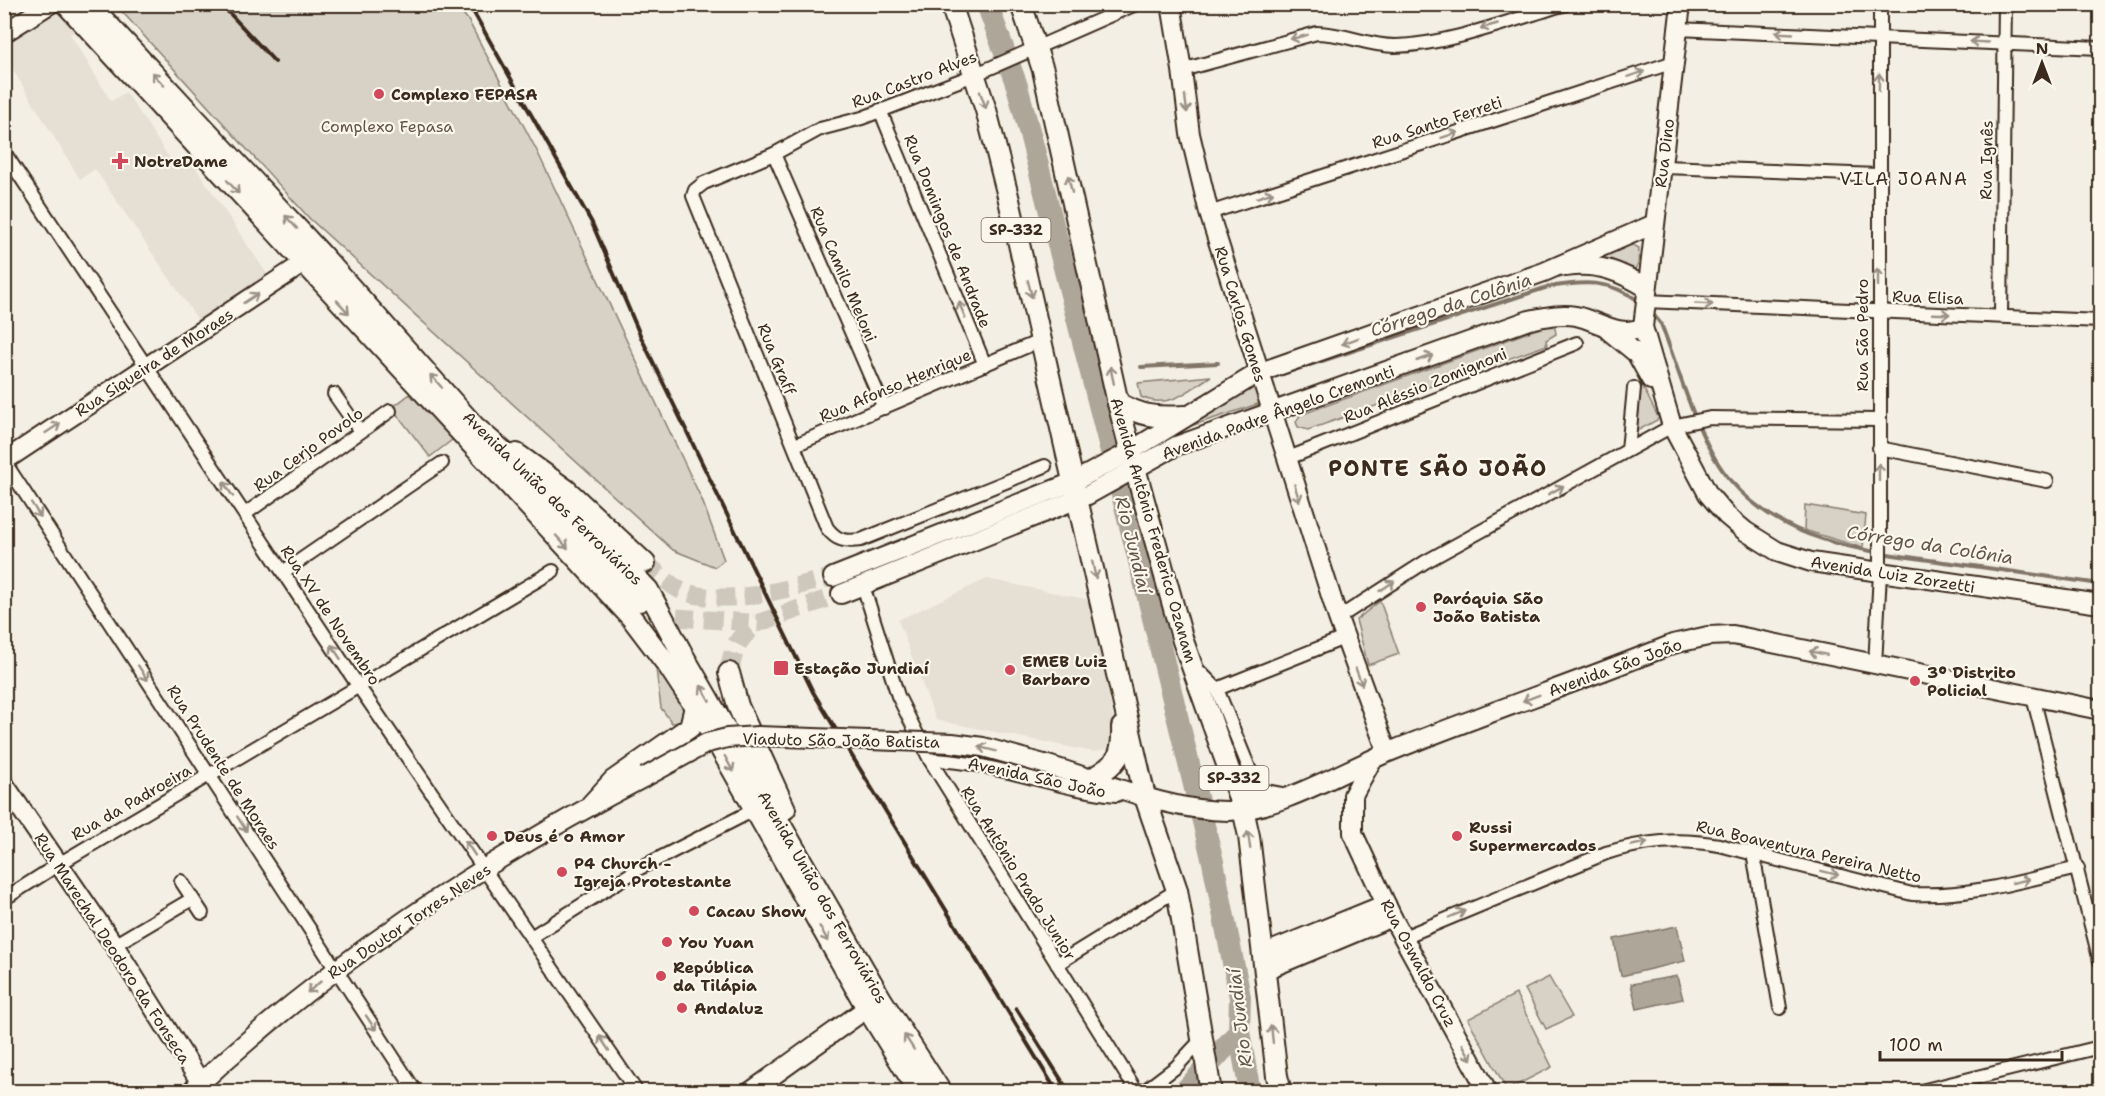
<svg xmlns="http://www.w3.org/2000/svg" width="2105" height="1096" viewBox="0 0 2105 1096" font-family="'Shantell Sans',sans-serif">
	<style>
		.built { fill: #e5dfd4 }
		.green { fill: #d8d1c6; stroke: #8a7e72; stroke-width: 1.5 }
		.water { fill: #afa69a; stroke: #817468; stroke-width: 1.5 }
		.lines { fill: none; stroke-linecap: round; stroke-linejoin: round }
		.stream { stroke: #817468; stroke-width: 4 }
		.river { stroke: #afa69a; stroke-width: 22 }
		.secondary-tunnel { stroke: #cec8bc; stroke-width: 18; stroke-dasharray: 18 9; stroke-linecap: butt }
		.primary-tunnel { stroke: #cec8bc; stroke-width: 20; stroke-dasharray: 20 10; stroke-linecap: butt }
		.street-casing { stroke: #3b2a1e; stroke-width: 16 }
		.secondary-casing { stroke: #3b2a1e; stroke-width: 22 }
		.primary-casing { stroke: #3b2a1e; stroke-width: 24 }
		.street { stroke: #fbf7ec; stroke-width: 12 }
		.secondary { stroke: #fbf7ec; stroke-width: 18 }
		.primary { stroke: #fbf7ec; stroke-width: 20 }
		.rail { stroke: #3b2a1e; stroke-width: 4 }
		.secondary-bridge-casing { stroke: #3b2a1e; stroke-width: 22; stroke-linecap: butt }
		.secondary-bridge { stroke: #fbf7ec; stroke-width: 18 }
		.oneway { stroke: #9b9085 }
		.poi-dot { fill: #d1495b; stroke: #fbf7ec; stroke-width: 2 }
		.labels { text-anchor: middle; stroke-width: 4.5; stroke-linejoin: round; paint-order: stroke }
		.shield { fill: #fbf7ec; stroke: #75685c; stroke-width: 1.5 }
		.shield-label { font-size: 15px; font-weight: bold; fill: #3b2a1e }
		.street-label { font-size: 16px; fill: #3b2a1e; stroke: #fbf7ec }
		.poi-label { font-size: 16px; font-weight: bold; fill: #3b2a1e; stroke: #fbf7ec; text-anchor: start }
		.park-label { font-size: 16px; fill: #625448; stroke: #fbf7ec }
		.neighbourhood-label { font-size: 18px; letter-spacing: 1.5px; fill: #3b2a1e; stroke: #fbf7ec }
		.water-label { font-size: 18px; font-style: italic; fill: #645549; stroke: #fbf7ec }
		.district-label { font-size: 22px; font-weight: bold; letter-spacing: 1.5px; fill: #3b2a1e; stroke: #fbf7ec }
	</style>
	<rect width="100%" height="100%" fill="#f3efe4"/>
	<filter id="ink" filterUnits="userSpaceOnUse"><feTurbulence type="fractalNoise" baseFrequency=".0167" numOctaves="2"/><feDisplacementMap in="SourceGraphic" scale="12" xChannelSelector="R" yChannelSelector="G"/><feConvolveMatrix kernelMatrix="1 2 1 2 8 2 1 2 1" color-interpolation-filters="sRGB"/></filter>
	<g filter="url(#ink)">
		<g class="built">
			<polygon points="59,7 80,29 70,34 111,101 126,92 174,165 188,156 269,277 198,320 95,169 80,179 5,57 5,43"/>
			<polygon points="987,579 1090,600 1114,722 1107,749 1094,752 936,720 898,620"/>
		</g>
		<g class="green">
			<polygon points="116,5 456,5 468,20 537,151 702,500 724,560 715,567 673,550 310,219"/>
			<polygon points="1631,244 1639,248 1638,265 1635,269 1601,258 1604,253"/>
			<polygon points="1548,325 1555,328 1556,334 1546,340 1547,345 1308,430 1298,427 1296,422 1300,415"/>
			<path d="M1211 376C1187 391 1170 410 1141 397L1138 383Z"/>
			<polygon points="1641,383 1659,419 1637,431"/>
			<polygon points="1255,386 1261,403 1166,434"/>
			<polygon points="415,390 456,437 430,457 392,408"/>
			<polygon points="1805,505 1866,515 1863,548 1804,530"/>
			<polygon points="1380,601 1399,654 1368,665 1356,620"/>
			<polygon points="656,669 663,673 685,708 681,722 672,723 661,708"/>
			<polygon points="1549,977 1572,1017 1546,1029 1525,989"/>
			<polygon points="1516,994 1552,1067 1507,1090 1468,1019"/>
		</g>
		<g class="water">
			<polygon points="1677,926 1685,961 1621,976 1614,939"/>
			<polygon points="1677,976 1683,999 1637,1009 1631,984"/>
		</g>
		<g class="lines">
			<g class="stream">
				<path d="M1652 313 1661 324C1680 371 1698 444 1731 481 1786 546 1873 552 1952 563 2001 570 2051 577 2100 584"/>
				<polyline points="1141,367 1218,363"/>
				<path d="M1279 375 1548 287C1584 281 1609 279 1640 302"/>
			</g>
			<g class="river">
				<polyline points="987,4 1017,86 1031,138 1139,561 1213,862 1240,997 1239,1032 1250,1092"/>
				<polyline points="1184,1092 1239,1032"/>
			</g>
			<g class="secondary-tunnel">
				<path d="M646 563C656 571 670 586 682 591 730 608 787 588 833 577"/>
				<polyline points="652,608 670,617 758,623 841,594"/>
			</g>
			<path class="primary-tunnel" d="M729 673C734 647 736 639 758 623"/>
			<g class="street-casing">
				<g id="street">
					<polyline points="1678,29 2100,48"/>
					<path d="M1182 70 1317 33C1344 33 1368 46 1395 46 1448 45 1514 19 1566 4"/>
					<polyline points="880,110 985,365"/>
					<polyline points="4,152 359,687 637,1092"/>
					<polyline points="774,154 884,408"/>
					<polyline points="1664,167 1878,175"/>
					<polyline points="1209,213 1674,62"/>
					<polyline points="1646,301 2100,321"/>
					<polyline points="2001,316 2005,4"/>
					<polyline points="334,394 360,431"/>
					<polyline points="795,445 1042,340"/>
					<polyline points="1879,448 2047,481"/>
					<polyline points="1628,450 1634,388"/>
					<polyline points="1286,459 1577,343"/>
					<polyline points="4,461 416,1092"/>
					<path d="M1045 466 861 540C845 542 837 541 827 528L693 196 695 190 704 183 774 154 820 129 862 118 974 75 1136 4"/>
					<polyline points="245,514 390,411"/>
					<polyline points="283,572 442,463"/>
					<polyline points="866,595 898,696 930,760 1137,1092"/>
					<polyline points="1338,618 1425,562 1672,426 1710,418 1879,420"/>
					<polyline points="1875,665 1880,573 1880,4"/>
					<polyline points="1199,671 1217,689 1260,795"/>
					<polyline points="1217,689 1344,638"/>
					<polyline points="2033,697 2100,961"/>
					<path d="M930 760C993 761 1053 789 1117 795"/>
					<polyline points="1753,853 1780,1008"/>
					<polyline points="181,881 202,913"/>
					<polyline points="4,899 59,864 553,571"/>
					<polyline points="531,937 640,868 754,810"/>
					<path d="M1404 937 1606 853C1645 841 1678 838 1719 845L1912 894C1969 897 2022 881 2078 868"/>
					<polyline points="114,945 192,899"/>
					<polyline points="1057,964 1177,890"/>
					<polyline points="1143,1092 1176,1067 1202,1039"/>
					<polyline points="1917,1092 2100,1047"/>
				</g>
			</g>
			<g class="secondary-casing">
				<g id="secondary">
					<polyline points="1171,4 1182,70 1190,134 1209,213 1338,618 1387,752"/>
					<polyline points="1681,4 1643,327 1672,426 1708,494 1726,515 1745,531 1777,551 1811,562 2100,604"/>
					<polyline points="4,33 50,4"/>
					<path d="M1566 267C1598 262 1621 272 1647 288"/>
					<polyline points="1609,331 1636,353 1651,380"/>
					<polyline points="517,453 567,489 646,563"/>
					<polyline points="4,461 316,255"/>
					<polyline points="497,465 507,469 562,520 640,602"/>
					<polyline points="833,577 1073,482 1124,455 1258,373 1544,272 1654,224"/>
					<path d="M841 594 1088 495 1176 446 1529 320C1545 317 1561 313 1576 316 1599 321 1621 339 1643 327"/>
					<polyline points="1372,760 1353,795 1353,833 1392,917 1488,1092"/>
					<path d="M1044 764C1104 781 1165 811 1228 811 1277 811 1344 770 1389 752 1483 714 1579 682 1673 644L1708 636 1733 635 2100 710"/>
					<polyline points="4,784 114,945 206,1091"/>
					<polyline points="1263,954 1386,904"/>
					<polyline points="1265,972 1270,968 1392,917"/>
					<path d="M191 1092C323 967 485 860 645 777"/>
					<polyline points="750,1092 877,1001"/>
				</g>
			</g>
			<g class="primary-casing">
				<g id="primary">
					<polyline points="66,4 631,617 669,667 709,728 867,1008 919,1092"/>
					<polyline points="89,4 320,253 474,426 567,507 648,590 684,657 881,999 941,1092"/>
					<polyline points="951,4 986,110 1009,200 1145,797 1177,890 1211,1092"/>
					<polyline points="1021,4 1043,70 1118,403 1135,468 1183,641 1243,809 1249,836 1277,1076 1281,1092"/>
					<path d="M1118 403C1141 416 1157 418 1184 416"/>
					<polyline points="729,673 738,706 785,809"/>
					<path d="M1093 778C1118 763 1123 756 1122 727"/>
					<polyline points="1238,790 1282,798"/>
					<polyline points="591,805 613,781 690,727 695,707"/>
				</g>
			</g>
			<use href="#street" class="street"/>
			<use href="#secondary" class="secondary"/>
			<use href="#primary" class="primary"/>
			<g class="rail">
				<polyline points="221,4 275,62"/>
				<polyline points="469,4 592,223 641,337 813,692 1057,1092"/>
				<polyline points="1016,1008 1069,1092"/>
			</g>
			<g class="secondary-bridge-casing">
				<polyline id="secondary-bridge" points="645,777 707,743 727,738 758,736 952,743 983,747 1044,764"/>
			</g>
			<use href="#secondary-bridge" class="secondary-bridge"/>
		</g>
		<defs><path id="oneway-shaft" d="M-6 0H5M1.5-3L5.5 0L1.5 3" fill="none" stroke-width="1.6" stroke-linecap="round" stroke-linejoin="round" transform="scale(1.5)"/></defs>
		<g class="oneway">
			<use href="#oneway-shaft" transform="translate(1489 26) rotate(164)"/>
			<use href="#oneway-shaft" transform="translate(1784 33) rotate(-177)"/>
			<use href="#oneway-shaft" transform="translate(1299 37) rotate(166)"/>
			<use href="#oneway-shaft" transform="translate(1979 42) rotate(-177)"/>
			<use href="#oneway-shaft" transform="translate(1636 74) rotate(-18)"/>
			<use href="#oneway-shaft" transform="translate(158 79) rotate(-133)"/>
			<use href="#oneway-shaft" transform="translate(1879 82) rotate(-89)"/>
			<use href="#oneway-shaft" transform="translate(983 100) rotate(70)"/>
			<use href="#oneway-shaft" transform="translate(1186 104) rotate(83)"/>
			<use href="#oneway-shaft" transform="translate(1450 135) rotate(-18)"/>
			<use href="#oneway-shaft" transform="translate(1070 184) rotate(-103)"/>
			<use href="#oneway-shaft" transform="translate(233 187) rotate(48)"/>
			<use href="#oneway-shaft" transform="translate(1265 195) rotate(-18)"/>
			<use href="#oneway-shaft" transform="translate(291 222) rotate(-133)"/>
			<use href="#oneway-shaft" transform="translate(1878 277) rotate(-90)"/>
			<use href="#oneway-shaft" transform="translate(1030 289) rotate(76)"/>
			<use href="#oneway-shaft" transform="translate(251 298) rotate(-33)"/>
			<use href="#oneway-shaft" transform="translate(1704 304) rotate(3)"/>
			<use href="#oneway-shaft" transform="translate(343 307) rotate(47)"/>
			<use href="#oneway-shaft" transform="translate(962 310) rotate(-112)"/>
			<use href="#oneway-shaft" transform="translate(1941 314) rotate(2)"/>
			<use href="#oneway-shaft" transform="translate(1350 341) rotate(160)"/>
			<use href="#oneway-shaft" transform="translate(1425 358) rotate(-20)"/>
			<use href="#oneway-shaft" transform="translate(1112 375) rotate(-102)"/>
			<use href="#oneway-shaft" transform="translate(436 381) rotate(-132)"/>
			<use href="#oneway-shaft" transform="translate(53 428) rotate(-33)"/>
			<use href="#oneway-shaft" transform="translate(1879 472) rotate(-90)"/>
			<use href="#oneway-shaft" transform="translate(228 489) rotate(-124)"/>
			<use href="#oneway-shaft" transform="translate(1556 490) rotate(-29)"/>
			<use href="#oneway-shaft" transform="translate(1297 493) rotate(73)"/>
			<use href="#oneway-shaft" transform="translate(36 510) rotate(57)"/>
			<use href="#oneway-shaft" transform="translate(562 542) rotate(47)"/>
			<use href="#oneway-shaft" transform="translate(1094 570) rotate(78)"/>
			<use href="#oneway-shaft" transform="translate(1387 586) rotate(-33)"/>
			<use href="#oneway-shaft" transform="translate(336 652) rotate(-124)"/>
			<use href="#oneway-shaft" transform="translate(1818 653) rotate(-168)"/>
			<use href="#oneway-shaft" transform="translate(143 673) rotate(57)"/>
			<use href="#oneway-shaft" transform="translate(1359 677) rotate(69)"/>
			<use href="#oneway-shaft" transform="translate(705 693) rotate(-120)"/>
			<use href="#oneway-shaft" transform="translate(1531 698) rotate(159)"/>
			<use href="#oneway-shaft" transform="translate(987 749) rotate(-166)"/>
			<use href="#oneway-shaft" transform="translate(729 764) rotate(62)"/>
			<use href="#oneway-shaft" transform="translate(242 824) rotate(57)"/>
			<use href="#oneway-shaft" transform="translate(1249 840) rotate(-98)"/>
			<use href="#oneway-shaft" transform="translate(1639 844) rotate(-11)"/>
			<use href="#oneway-shaft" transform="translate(470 848) rotate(-124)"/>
			<use href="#oneway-shaft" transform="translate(1830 873) rotate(14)"/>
			<use href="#oneway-shaft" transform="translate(2021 881) rotate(-13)"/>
			<use href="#oneway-shaft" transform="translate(1457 914) rotate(-23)"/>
			<use href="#oneway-shaft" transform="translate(824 934) rotate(60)"/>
			<use href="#oneway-shaft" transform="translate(314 987) rotate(140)"/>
			<use href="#oneway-shaft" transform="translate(371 1023) rotate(56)"/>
			<use href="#oneway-shaft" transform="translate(1272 1034) rotate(-96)"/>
			<use href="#oneway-shaft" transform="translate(909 1042) rotate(-123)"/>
			<use href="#oneway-shaft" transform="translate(604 1043) rotate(-124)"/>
			<use href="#oneway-shaft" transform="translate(1467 1052) rotate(61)"/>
		</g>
	</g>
	<g class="poi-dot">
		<circle cx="379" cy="94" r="6"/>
		<path d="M117 152h6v6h6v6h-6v6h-6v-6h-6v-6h6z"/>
		<circle cx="1421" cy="607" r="6"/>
		<rect x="773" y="660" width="16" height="16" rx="3"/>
		<circle cx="1010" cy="670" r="6"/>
		<circle cx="1915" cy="681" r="6"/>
		<circle cx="492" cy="836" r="6"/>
		<circle cx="1457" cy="836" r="6"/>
		<circle cx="562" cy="872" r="6"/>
		<circle cx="694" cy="911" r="6"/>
		<circle cx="667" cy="942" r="6"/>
		<circle cx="661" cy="976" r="6"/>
		<circle cx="682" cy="1008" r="6"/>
	</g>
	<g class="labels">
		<g class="shield">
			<rect x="981.5" y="218" width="69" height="24" rx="4.5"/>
			<rect x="1199.5" y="766" width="69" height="24" rx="4.5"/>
		</g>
		<g class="shield-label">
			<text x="1016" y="235">SP-332</text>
			<text x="1234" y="783">SP-332</text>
		</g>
		<g class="street-label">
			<text transform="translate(914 79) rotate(-21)" y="6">Rua Castro Alves</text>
			<text transform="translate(1437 122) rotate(-18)" y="6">Rua Santo Ferreti</text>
			<text transform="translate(1664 153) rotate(-83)" y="6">Rua Dino</text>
			<text transform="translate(1986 160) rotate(-89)" y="6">Rua Ignês</text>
			<text transform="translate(948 231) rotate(68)" y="6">Rua Domingos de Andrade</text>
			<text transform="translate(844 274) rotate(67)" y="6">Rua Camilo Meloni</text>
			<text transform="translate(1928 297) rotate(2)" y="6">Rua Elisa</text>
			<text transform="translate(1241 314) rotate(73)" y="6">Rua Carlos Gomes</text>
			<text transform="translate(1862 335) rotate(-90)" y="6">Rua São Pedro</text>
			<text transform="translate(777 359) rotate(68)" y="6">Rua Graff</text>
			<text transform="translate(154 362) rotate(-33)" y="6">Rua Siqueira de Moraes</text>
			<text transform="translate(895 385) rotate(-23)" y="6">Rua Afonso Henrique</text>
			<text transform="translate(1425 385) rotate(-22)" y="6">Rua Aléssio Zomignoni</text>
			<text transform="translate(1278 412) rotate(-20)" y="6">Avenida Padre Ângelo Cremonti</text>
			<text transform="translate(308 449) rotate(-36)" y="6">Rua Cerjo Povolo</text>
			<text transform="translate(553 498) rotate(44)" y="6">Avenida União dos Ferroviários</text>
			<text transform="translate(1154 530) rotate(74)" y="6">Avenida Antônio Frederico Ozanam</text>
			<text transform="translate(1893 574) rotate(9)" y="6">Avenida Luiz Zorzetti</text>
			<text transform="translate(331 615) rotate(56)" y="6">Rua XV de Novembro</text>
			<text transform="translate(1615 667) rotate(-20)" y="6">Avenida São João</text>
			<text transform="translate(841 740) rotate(1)" y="6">Viaduto São João Batista</text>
			<text transform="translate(224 767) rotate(57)" y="6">Rua Prudente de Moraes</text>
			<text transform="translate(1037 777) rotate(12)" y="6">Avenida São João</text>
			<text transform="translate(131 802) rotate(-30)" y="6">Rua da Padroeira</text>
			<text transform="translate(1809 851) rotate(13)" y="6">Rua Boaventura Pereira Netto</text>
			<text transform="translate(1019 873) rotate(58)" y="6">Rua Antônio Prado Junior</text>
			<text transform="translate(823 897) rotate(60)" y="6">Avenida União dos Ferroviários</text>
			<text transform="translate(409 921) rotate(-34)" y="6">Rua Doutor Torres Neves</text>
			<text transform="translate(113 948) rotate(57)" y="6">Rua Marechal Deodoro da Fonseca</text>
			<text transform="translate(1419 963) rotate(62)" y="6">Rua Oswaldo Cruz</text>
		</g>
		<g class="poi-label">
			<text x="391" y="100">Complexo FEPASA</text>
			<text x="134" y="167">NotreDame</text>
			<text x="1433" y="604">Paróquia São<tspan x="1433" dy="18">João Batista</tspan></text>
			<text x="1022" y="667">EMEB Luiz<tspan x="1022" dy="18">Barbaro</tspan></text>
			<text x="794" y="674">Estação Jundiaí</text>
			<text x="1927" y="678">3º Distrito<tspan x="1927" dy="18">Policial</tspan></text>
			<text x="1469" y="833">Russi<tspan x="1469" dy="18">Supermercados</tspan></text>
			<text x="504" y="842">Deus é o Amor</text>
			<text x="574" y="869">P4 Church -<tspan x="574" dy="18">Igreja Protestante</tspan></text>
			<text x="706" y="917">Cacau Show</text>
			<text x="679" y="948">You Yuan</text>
			<text x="673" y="973">República<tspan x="673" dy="18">da Tilápia</tspan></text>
			<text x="694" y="1014">Andaluz</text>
		</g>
		<g class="park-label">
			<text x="387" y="132">Complexo Fepasa</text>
		</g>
		<g class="neighbourhood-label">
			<text x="1904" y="185">VILA JOANA</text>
		</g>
		<g class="water-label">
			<text transform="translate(1451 305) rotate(-18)" y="6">Córrego da Colônia</text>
			<text transform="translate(1133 545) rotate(76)" y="6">Rio Jundiaí</text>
			<text transform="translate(1930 545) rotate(9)" y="6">Córrego da Colônia</text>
			<text transform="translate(1240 1018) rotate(-97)" y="6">Rio Jundiaí</text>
		</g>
		<g class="district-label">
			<text x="1438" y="476">PONTE SÃO JOÃO</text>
		</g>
	</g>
	<rect width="2105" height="1096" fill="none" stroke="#fbf7ec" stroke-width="24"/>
	<rect x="12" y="12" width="2081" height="1072" fill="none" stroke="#3b2a1e" stroke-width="2" filter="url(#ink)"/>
	<g transform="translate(2042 63)" stroke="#fbf7ec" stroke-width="4.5" paint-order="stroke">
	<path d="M0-4.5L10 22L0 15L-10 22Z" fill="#3b2a1e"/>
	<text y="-9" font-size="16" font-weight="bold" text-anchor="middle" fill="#3b2a1e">N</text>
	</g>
	<path d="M1880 1051v9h182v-9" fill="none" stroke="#3b2a1e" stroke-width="3"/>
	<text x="1889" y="1051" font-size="18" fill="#3b2a1e" stroke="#fbf7ec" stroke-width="4.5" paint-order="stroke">100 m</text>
</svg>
